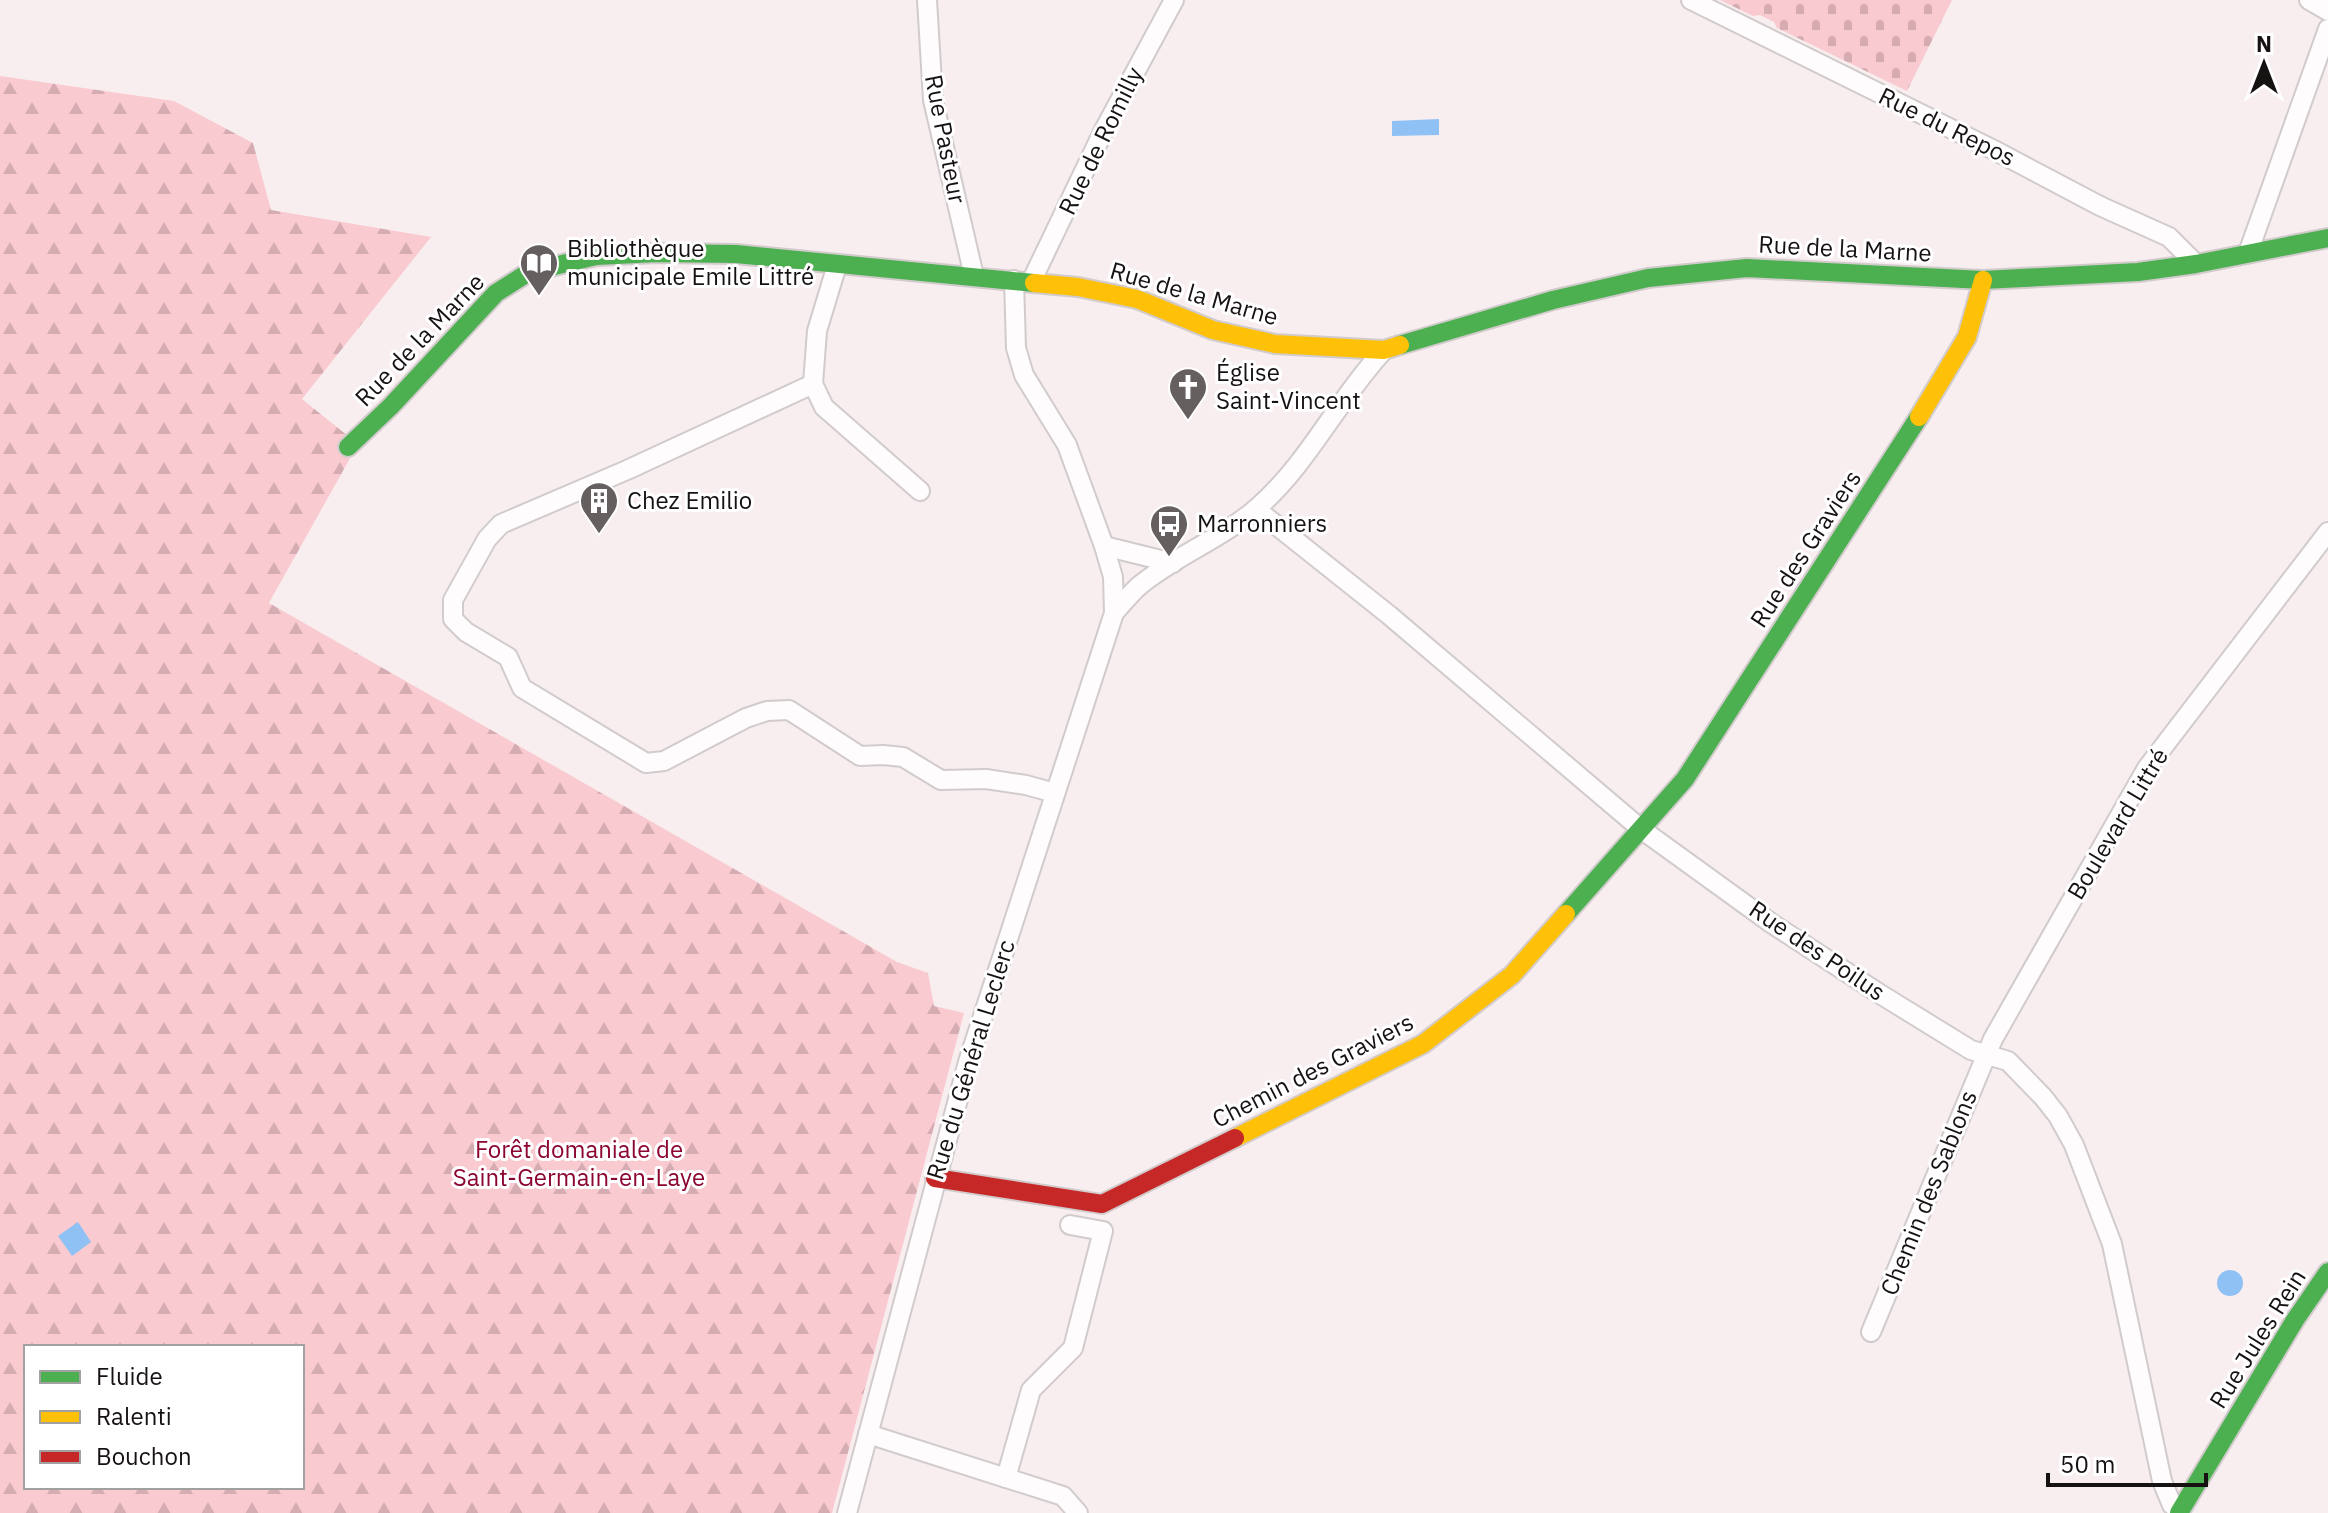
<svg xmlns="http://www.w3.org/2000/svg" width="2328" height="1513" viewBox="0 0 2328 1513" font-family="'IBM Plex Sans',sans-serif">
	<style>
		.forest { fill: url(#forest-firs); fill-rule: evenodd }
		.cemetery { fill: url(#cemetery-stones) }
		.water { fill: #90c1f4 }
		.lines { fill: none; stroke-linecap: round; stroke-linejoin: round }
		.street-casing { stroke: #d2cbcc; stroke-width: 22 }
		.fast-casing { stroke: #d2cbcc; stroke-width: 22 }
		.slow-casing { stroke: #d2cbcc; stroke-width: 22 }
		.jam-casing { stroke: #d2cbcc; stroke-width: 22 }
		.street { stroke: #fefcfd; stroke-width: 18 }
		.fast { stroke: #4caf50; stroke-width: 18 }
		.slow { stroke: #ffc107; stroke-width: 18 }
		.jam { stroke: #c62828; stroke-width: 18 }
		.labels { text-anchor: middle; stroke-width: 6; stroke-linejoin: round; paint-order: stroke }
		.street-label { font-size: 24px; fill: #171212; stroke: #fff }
		.poi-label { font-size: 24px; fill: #171212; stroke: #fff; text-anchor: start }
		.park-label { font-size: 24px; fill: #8b0530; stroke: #fff }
	</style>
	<defs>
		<pattern id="forest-firs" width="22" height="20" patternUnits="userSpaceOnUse" patternTransform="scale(2)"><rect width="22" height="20" fill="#f9cacf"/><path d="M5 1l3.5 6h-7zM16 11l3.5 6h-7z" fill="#d5acb1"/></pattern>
		<pattern id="cemetery-stones" width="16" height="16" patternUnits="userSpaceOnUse" patternTransform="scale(2)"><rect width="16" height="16" fill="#f9cacf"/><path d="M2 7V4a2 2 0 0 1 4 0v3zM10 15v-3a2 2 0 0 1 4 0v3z" fill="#d5acb1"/></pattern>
	</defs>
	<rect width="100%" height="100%" fill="#f8eef0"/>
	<path class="forest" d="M0 76 174 101 253 143 271 210 431 237 302 399 358 444 269 603 897 962 928 973 934 1006 964 1013 832 1513H0ZM26 1347H302V1487H26Z"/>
	<polygon class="cemetery" points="1720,0 1952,0 1907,91 1777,28 1774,22 1760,15 1753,16"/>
	<g class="water">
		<polygon points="1439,119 1439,135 1392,136 1392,121"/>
		<polygon points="78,1222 91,1242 72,1256 58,1236"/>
		<circle cx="2230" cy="1283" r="13"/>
	</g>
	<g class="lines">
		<g class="street-casing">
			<g id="street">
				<polyline points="927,0 933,100 974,276"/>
				<polyline points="1691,0 1994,150 2100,206 2169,237 2196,264"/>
				<polyline points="2309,0 2328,11"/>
				<polyline points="2248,253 2328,29"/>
				<polyline points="837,265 817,331 813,384 627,470 501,524 487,539 453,600 453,619 466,632 508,657 522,688 646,763 664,761 746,718 767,711 789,710 860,756 883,755 903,757 941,780 986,779 1026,785 1055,793"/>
				<polyline points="1031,282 1104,130 1174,0"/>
				<polyline points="813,384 824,407 920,491"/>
				<polyline points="1256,509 1389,615 1641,829 1771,923 1880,994 1971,1050 2008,1061 2043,1097 2058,1116 2074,1145 2112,1244 2162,1481 2172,1505 2181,1510"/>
				<polyline points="1104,546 1173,563"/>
				<path d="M1114 613C1122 604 1130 594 1139 586 1175 556 1221 539 1257 508 1308 464 1338 399 1384 350"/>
				<polyline points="1871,1332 1993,1039 2147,768 2328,532"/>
				<polyline points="868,1434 1063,1496 1078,1513"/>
				<polyline points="1006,1478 1031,1390 1073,1348 1103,1231 1070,1225"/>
				<polyline points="847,1513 968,1062 1114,613 1113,577 1104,546 1067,445 1024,375 1016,348 1014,280"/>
			</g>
		</g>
		<g class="fast-casing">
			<g id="fast">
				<polyline points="1400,345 1553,300 1648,278 1747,268 1983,280 2138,272 2196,264 2328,238"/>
				<polyline points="348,447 391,406 496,293 529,272 596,256 657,253 736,254 1034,283"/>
				<polyline points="1566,914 1685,779 1919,417"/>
				<polyline points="2179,1513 2295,1320 2328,1272"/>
			</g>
		</g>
		<g class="slow-casing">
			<g id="slow">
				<polyline points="1034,283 1078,287 1137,299 1213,330 1275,344 1384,350 1400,345"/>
				<polyline points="1919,417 1967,337 1983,280"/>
				<polyline points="1235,1138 1423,1044 1512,975 1566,914"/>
			</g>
		</g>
		<g class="jam-casing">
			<polyline id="jam" points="935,1178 1102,1204 1235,1138"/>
		</g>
		<use href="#street" class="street"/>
		<use href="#fast" class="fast"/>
		<use href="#slow" class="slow"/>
		<use href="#jam" class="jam"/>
	</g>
	<defs>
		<g id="library-pin" transform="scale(2)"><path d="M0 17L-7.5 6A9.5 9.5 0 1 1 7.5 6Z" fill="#665f60" stroke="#fff"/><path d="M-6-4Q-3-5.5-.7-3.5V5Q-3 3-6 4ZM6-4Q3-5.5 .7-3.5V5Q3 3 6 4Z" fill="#fff"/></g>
		<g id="church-pin" transform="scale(2)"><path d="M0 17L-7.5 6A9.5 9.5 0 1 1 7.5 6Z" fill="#665f60" stroke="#fff"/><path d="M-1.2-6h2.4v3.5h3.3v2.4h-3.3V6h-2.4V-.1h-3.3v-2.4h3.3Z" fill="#fff"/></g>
		<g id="building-pin" transform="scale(2)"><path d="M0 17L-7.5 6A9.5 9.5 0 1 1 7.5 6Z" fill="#665f60" stroke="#fff"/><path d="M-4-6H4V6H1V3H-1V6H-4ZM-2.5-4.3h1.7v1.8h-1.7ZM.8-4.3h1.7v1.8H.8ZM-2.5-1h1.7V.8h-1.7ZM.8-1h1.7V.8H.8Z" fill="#fff"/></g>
		<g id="bus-pin" transform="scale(2)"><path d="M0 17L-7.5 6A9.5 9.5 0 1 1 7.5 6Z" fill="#665f60" stroke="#fff"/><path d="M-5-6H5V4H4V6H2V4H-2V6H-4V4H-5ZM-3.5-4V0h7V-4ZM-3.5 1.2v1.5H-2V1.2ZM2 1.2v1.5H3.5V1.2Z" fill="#fff"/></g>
	</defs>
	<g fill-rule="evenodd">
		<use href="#library-pin" x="539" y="263"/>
		<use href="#church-pin" x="1188" y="387"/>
		<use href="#building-pin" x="599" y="501"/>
		<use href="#bus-pin" x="1169" y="524"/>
	</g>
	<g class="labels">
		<g class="street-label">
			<text transform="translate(1947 127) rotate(26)" y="8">Rue du Repos</text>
			<text transform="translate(945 139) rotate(79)" y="8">Rue Pasteur</text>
			<text transform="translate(1101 141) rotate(-64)" y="8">Rue de Romilly</text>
			<text transform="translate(1845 249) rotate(3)" y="8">Rue de la Marne</text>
			<text transform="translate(1194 294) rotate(16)" y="8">Rue de la Marne</text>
			<text transform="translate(420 340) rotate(-46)" y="8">Rue de la Marne</text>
			<text transform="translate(1806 549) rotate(-57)" y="8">Rue des Graviers</text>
			<text transform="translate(2118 824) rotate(-59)" y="8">Boulevard Littré</text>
			<text transform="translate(1817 951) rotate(34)" y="8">Rue des Poilus</text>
			<text transform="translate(971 1060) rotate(-73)" y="8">Rue du Général Leclerc</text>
			<text transform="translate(1313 1071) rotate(-27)" y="8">Chemin des Graviers</text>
			<text transform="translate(1929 1193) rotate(-68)" y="8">Chemin des Sablons</text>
			<text transform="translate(2258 1339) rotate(-58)" y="8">Rue Jules Rein</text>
		</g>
		<g class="poi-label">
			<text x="567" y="257">Bibliothèque<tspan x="567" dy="28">municipale Emile Littré</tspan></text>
			<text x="1216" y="381">Église<tspan x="1216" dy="28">Saint-Vincent</tspan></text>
			<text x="627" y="509">Chez Emilio</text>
			<text x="1197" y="532">Marronniers</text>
		</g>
		<g class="park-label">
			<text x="579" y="1158">Forêt domaniale de<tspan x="579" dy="28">Saint-Germain-en-Laye</tspan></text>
		</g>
	</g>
	<rect x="24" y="1345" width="280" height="144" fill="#ffffff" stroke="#a2a0a0" stroke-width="2"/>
	<rect x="40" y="1371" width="40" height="12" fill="#4caf50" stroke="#a2a0a0" stroke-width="2"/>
	<text x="96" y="1385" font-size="24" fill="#171212">Fluide</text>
	<rect x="40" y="1411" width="40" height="12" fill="#ffc107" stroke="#a2a0a0" stroke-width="2"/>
	<text x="96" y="1425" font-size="24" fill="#171212">Ralenti</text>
	<rect x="40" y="1451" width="40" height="12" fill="#c62828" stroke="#a2a0a0" stroke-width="2"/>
	<text x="96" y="1465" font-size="24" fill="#171212">Bouchon</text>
	<g transform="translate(2264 64)" stroke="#ffffff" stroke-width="6" paint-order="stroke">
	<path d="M0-6L14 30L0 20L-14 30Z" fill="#171212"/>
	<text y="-12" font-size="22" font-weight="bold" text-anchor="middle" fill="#171212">N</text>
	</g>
	<path d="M2048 1473v12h158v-12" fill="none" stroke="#171212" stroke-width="4"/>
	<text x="2060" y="1473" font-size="24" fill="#171212" stroke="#ffffff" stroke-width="6" paint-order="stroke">50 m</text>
</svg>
